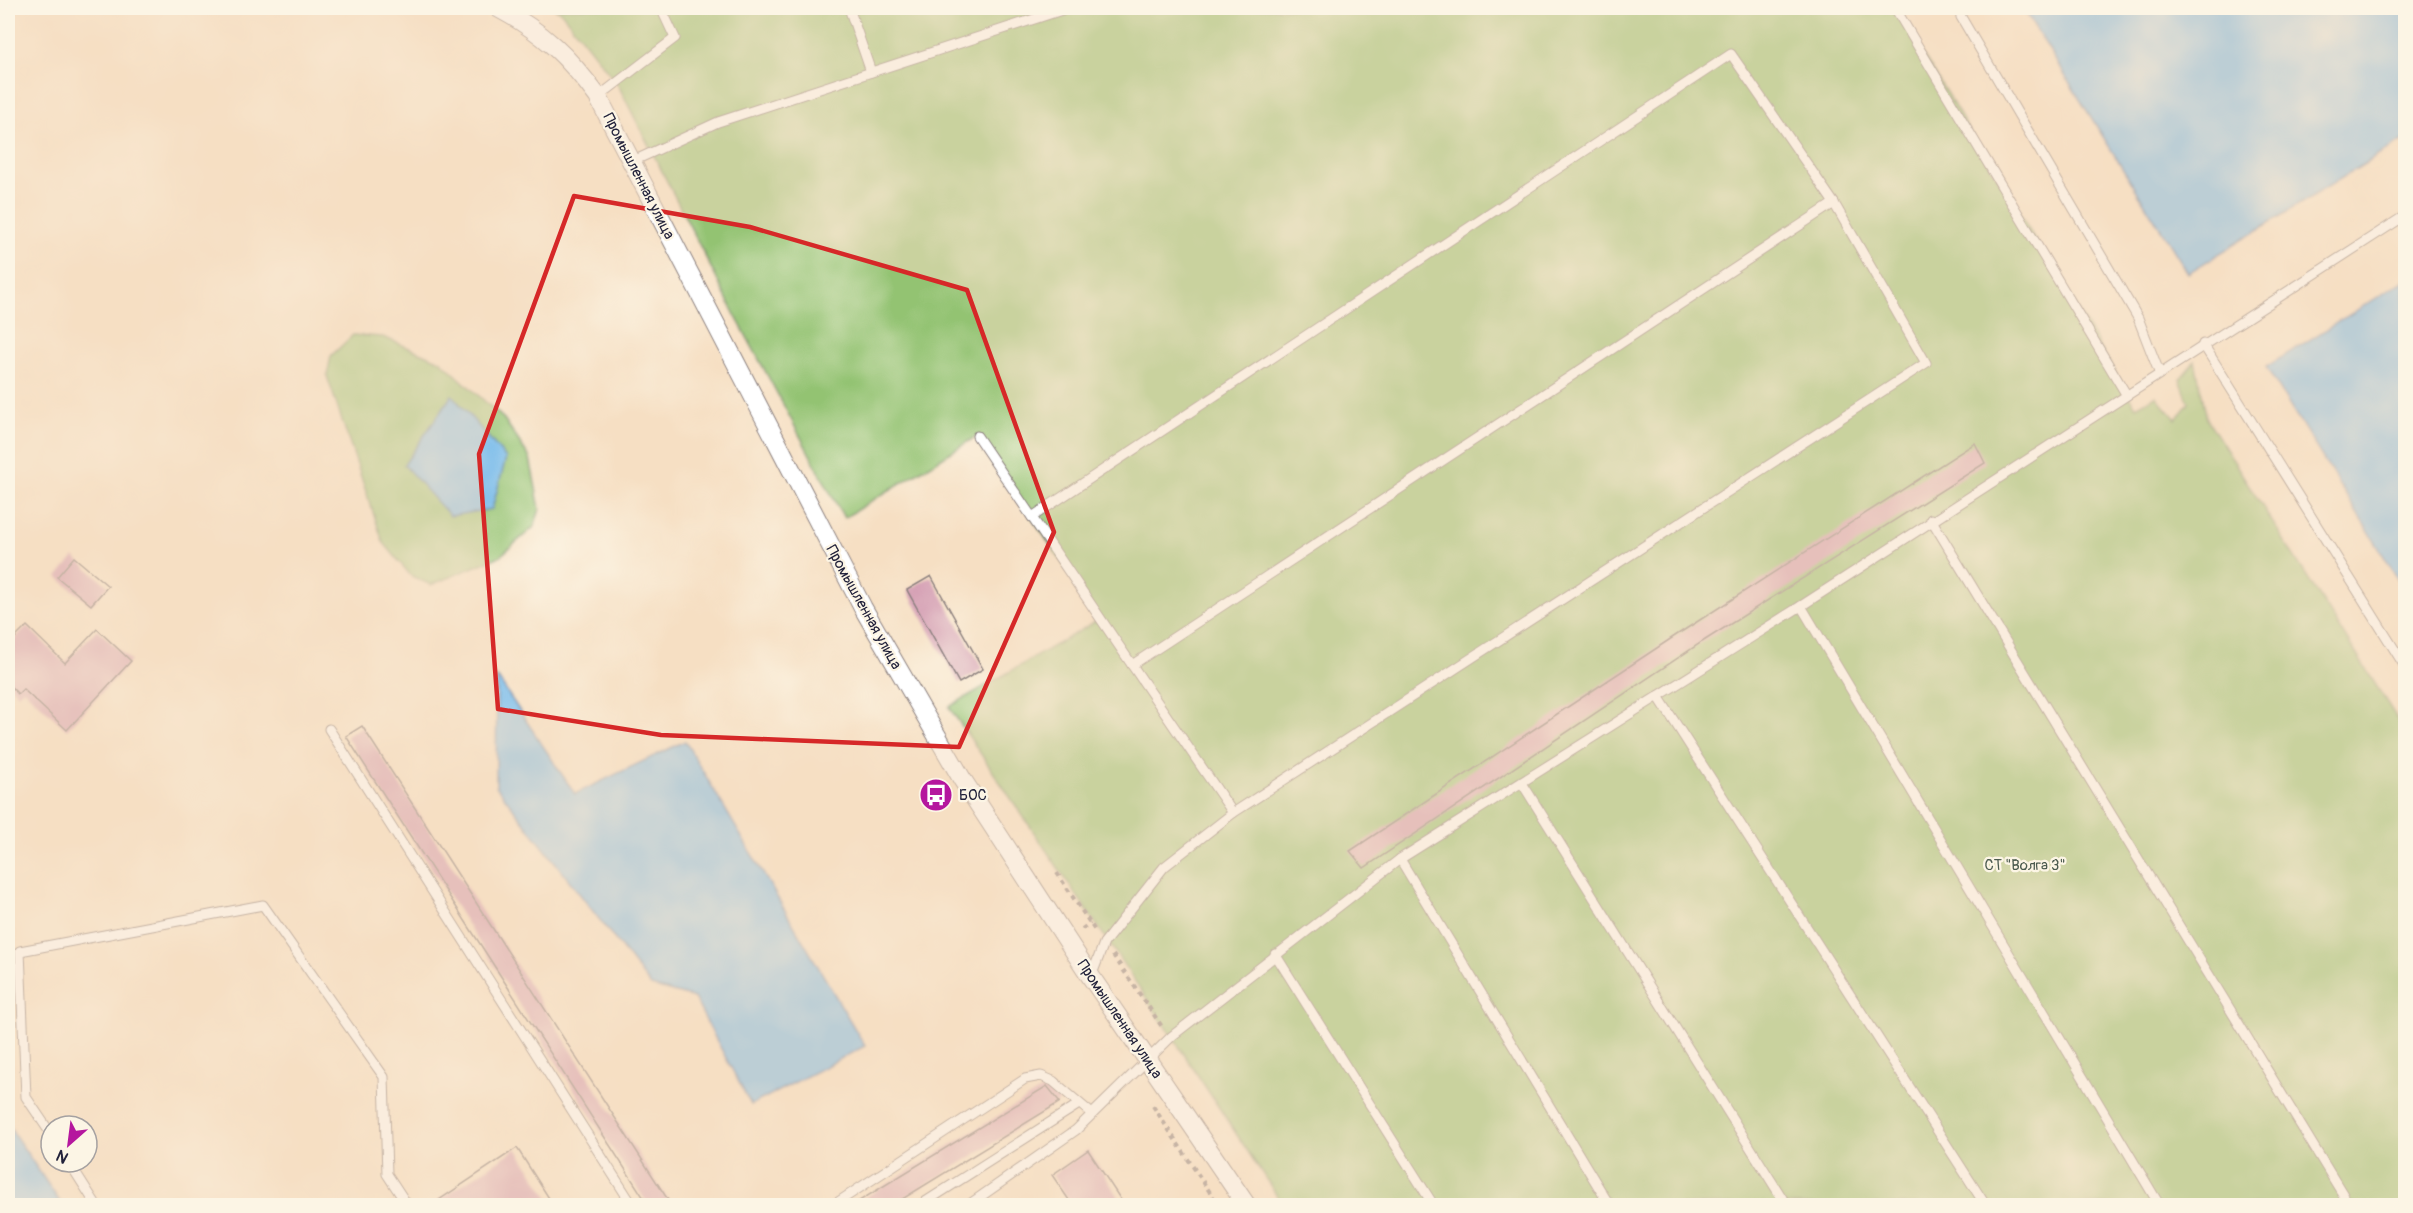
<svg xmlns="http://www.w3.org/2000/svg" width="2413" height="1213" viewBox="0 0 2413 1213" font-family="Pangolin,sans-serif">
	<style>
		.green { fill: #93c372; stroke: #5a7256; stroke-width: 1.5 }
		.water { fill: #75baec; stroke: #4c6e94; stroke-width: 1.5 }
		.building { fill: #d39bb2 }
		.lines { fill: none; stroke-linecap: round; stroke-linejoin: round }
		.lane-casing { stroke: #8c807f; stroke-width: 11 }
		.street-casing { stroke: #8c807f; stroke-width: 20 }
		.path { stroke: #8c807f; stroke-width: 4; stroke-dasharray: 4.5 4.5; stroke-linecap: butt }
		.lane { stroke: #fff; stroke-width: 9 }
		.street { stroke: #fff; stroke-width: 18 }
		.marked { fill: none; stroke: #d62828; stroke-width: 4.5; stroke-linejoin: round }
		.labels { text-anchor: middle; stroke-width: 4.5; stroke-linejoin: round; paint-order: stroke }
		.street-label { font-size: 15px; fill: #22223b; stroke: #fcf5e5 }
		.poi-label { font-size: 15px; fill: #22223b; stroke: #fcf5e5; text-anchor: start }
		.park-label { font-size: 15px; fill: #4a5a4e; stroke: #fcf5e5 }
	</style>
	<rect width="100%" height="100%" fill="#fcf5e5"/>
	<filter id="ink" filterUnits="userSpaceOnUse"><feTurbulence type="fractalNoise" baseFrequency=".0167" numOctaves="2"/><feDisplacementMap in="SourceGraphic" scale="12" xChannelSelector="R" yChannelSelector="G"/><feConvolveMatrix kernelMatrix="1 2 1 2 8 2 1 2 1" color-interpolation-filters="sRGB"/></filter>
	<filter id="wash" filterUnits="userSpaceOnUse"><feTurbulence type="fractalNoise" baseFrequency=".008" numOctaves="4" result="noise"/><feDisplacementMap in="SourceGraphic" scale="24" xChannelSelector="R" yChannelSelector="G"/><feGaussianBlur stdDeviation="1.35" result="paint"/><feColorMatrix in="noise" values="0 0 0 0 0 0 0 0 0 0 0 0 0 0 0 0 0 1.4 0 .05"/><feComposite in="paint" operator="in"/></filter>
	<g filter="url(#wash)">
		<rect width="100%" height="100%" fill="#f6dfc3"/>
		<g class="green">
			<polygon points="554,8 1895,8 2136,407 2156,396 2176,419 2189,403 2180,379 2195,361 2207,419 2405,731 2405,1205 1283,1205 1172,1036 949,707 1100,619 977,436 844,518 734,313 617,83 561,12"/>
			<polygon points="353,335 383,337 441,361 504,419 530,458 540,509 534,527 500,556 431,585 411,576 383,542 327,376 331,356"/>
		</g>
		<g class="water">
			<polygon points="2023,8 2405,8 2405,139 2188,273"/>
			<polygon points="2405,280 2405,590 2266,367"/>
			<polygon points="452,395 506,458 492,509 450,516 404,465"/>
			<polygon points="497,677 575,794 685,741 865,1046 751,1105 694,998 651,986 496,786"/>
			<polygon points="8,1123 14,1134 62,1205 8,1205"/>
		</g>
		<g id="blocks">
			<g class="building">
				<polygon points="1975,443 1985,463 1702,642 1364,868 1350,851 1678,634"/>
				<polygon points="74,557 108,586 91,605 57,577"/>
				<polygon points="931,576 983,669 959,683 907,590"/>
				<polygon points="27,626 65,663 97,629 131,661 67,730 23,689 18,694 8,684 8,645"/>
				<polygon points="362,726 672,1206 649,1206 346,736"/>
				<polygon points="1047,1086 1060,1102 891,1206 851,1206"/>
				<polygon points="517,1148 554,1206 430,1206"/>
				<polygon points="1088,1150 1125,1206 1073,1206 1052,1175"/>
			</g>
		</g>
	</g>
	<g filter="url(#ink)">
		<use href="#blocks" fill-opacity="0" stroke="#8c807f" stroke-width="1.5"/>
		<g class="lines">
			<g class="lane-casing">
				<g id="lane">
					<polyline points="849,8 871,72"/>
					<polyline points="1895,8 2126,394"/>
					<polyline points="1960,8 1961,17 2138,318 2159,372"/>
					<polyline points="598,97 675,38 661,8"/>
					<polyline points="631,162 718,122 1068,8"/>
					<polyline points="2203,344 2406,668"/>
					<polyline points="977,436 1132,665 1834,203 1926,363 1233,813 1164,867 1104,943 1091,977"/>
					<polyline points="1032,517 1731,54 1834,203"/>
					<polyline points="1931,519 2350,1206"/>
					<polyline points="1801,606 2160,1206"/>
					<polyline points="1132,665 1233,813"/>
					<polyline points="1658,696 1986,1206"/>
					<polyline points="329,729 633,1206"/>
					<polyline points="1522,783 1787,1206"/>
					<polyline points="1400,859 1610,1206"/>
					<polyline points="1275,954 1434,1206"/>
					<polyline points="51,1134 26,1097 20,951 263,905 384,1077 387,1174 408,1206"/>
					<polyline points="69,1162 97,1206"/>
					<polyline points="832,1206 1025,1079 1041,1076 1053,1081 1092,1114"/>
					<polyline points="919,1206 1079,1104"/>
					<polyline points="967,1206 1076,1130 1172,1036 1400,859 1801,606 2406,215"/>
				</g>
			</g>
			<g class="street-casing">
				<path id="street" d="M498 8C543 32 568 56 598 97L863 608 962 779 1091 977 1247 1206"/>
			</g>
			<g class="path">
				<polyline points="1057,873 1096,932"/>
				<polyline points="1082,929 1090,923"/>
				<polyline points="1113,955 1163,1028"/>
				<polyline points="1153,1106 1219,1206"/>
			</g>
			<use href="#lane" class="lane"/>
			<use href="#street" class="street"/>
		</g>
	</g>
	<path d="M0 0H2413V1213H0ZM574 196 750 227 967 290 1054 532 959 747 661 735 498 709 479 454Z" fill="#f6dfc3" fill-opacity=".55" fill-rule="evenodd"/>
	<path class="marked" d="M574 196 750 227 967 290 1054 532 959 747 661 735 498 709 479 454Z"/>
	<defs>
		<g id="bus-disc" transform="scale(1.725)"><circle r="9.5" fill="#b5179e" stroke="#fcf5e5"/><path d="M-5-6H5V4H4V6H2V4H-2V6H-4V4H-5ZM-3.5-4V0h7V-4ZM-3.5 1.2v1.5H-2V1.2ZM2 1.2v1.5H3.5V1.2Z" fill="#fff"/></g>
	</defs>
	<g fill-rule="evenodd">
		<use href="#bus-disc" x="936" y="795"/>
	</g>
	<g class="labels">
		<g class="street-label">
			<text transform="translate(639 176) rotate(63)" y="5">Промышленная улица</text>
			<text transform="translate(864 607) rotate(61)" y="5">Промышленная улица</text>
			<text transform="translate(1120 1019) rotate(56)" y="5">Промышленная улица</text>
		</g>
		<g class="poi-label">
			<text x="959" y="800">БОС</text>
		</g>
		<g class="park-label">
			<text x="2025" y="870">СТ "Волга 3"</text>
		</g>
	</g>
	<rect width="2413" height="1213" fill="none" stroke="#fcf5e5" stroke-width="30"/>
	<g transform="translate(69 1144) rotate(208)"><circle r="28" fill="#fcf5e5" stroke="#a5a1a1" stroke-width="1.5"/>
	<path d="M0-4.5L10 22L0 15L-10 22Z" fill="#b5179e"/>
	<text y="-9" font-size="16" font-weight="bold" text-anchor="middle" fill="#22223b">N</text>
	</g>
</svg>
